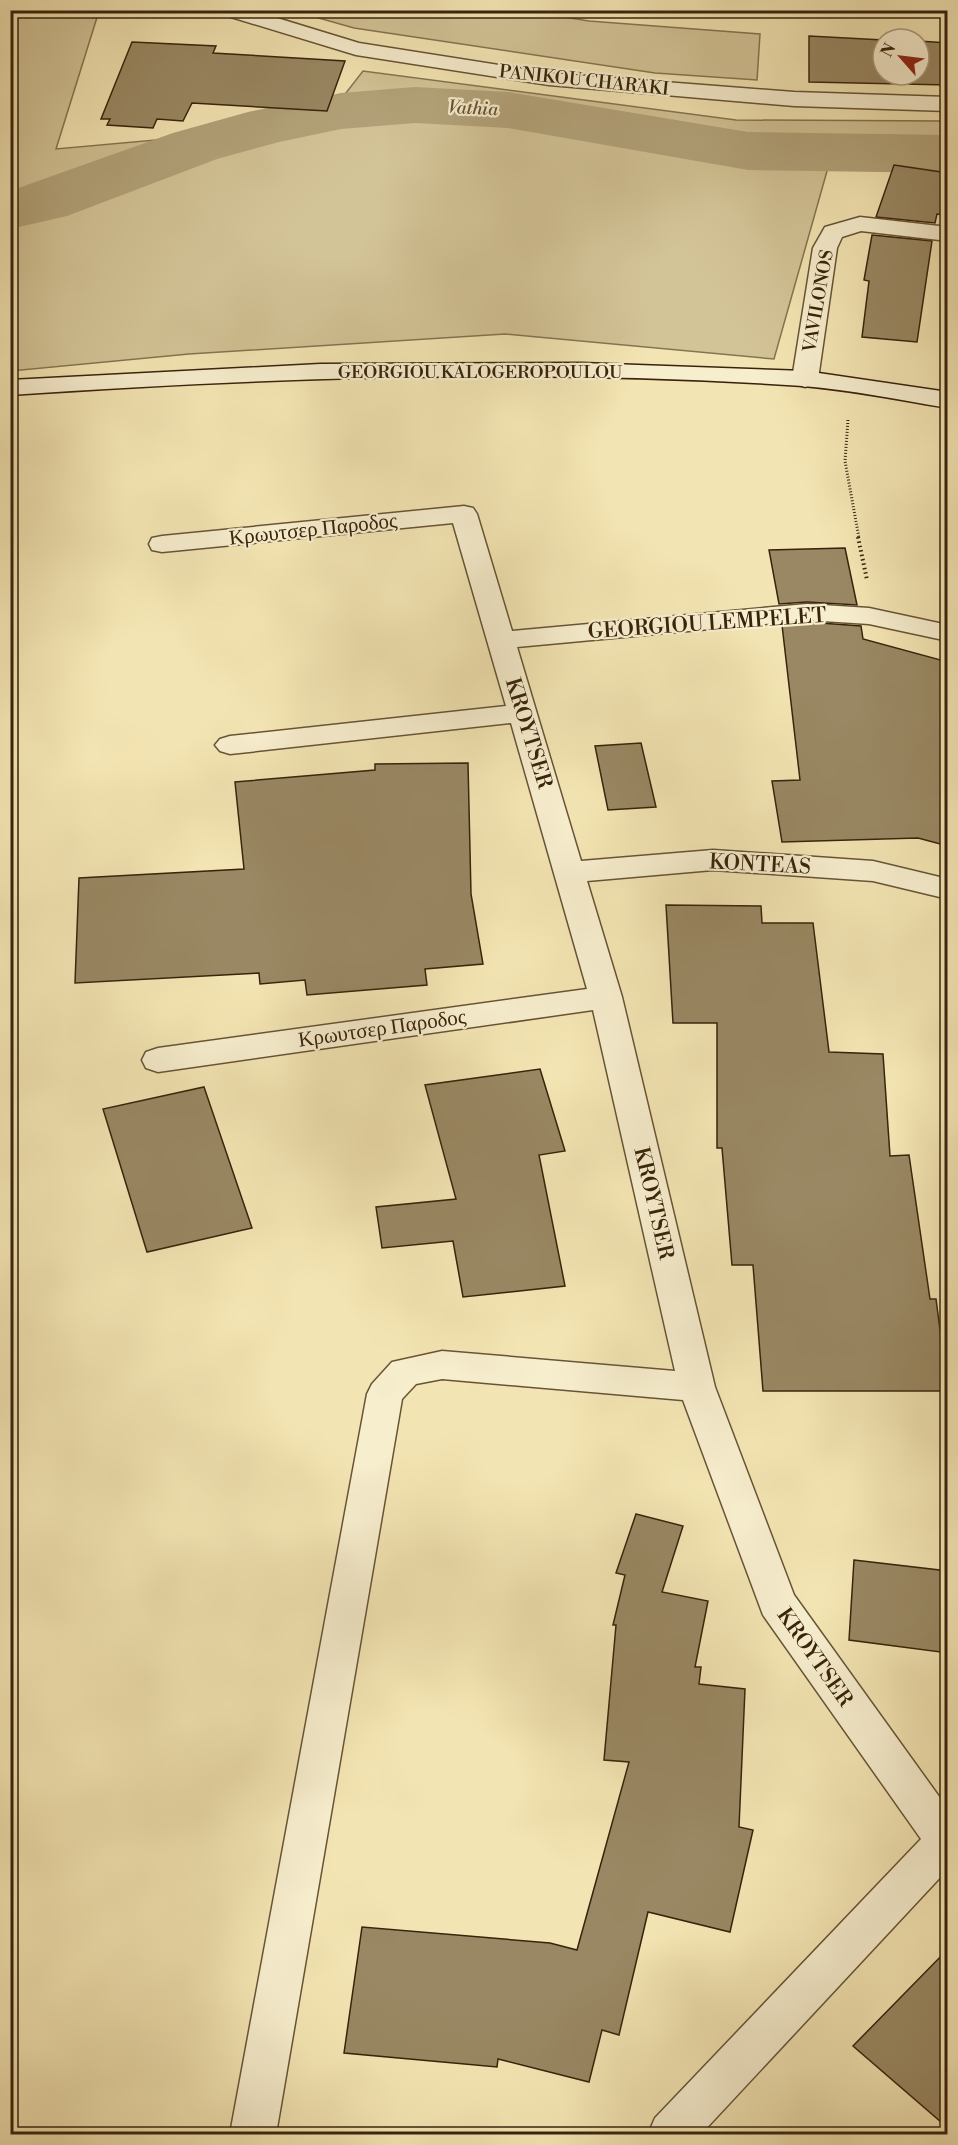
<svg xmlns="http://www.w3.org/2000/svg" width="958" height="2145" viewBox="0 0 958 2145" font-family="'Libre Bodoni',serif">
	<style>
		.green { fill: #d3c497; stroke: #867452; stroke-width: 1.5 }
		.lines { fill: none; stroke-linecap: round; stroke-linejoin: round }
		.river { fill: #b3a37a; fill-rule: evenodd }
		.building { fill: #998863; stroke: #38230c; stroke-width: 1.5 }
		.street-casing { stroke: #675436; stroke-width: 3 }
		.secondary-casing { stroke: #38230c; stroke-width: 3 }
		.path-far1 { stroke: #38230c; stroke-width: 3; stroke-dasharray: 1 2; stroke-linecap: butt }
		.path { stroke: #38230c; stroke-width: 4; stroke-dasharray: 1.5 3; stroke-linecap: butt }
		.street { fill: #f7eece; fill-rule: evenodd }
		.secondary { fill: #f7eece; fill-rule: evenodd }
		.labels { text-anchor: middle; stroke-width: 4.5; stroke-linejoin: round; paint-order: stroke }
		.far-street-label { font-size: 18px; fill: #38230c; stroke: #f7eece }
		.far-water-label { font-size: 18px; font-style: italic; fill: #635032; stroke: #f7eece }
		.street-label { font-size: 21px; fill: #38230c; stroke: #f7eece }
	</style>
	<rect width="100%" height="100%" fill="#f3e5b3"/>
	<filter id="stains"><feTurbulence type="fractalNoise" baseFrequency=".00333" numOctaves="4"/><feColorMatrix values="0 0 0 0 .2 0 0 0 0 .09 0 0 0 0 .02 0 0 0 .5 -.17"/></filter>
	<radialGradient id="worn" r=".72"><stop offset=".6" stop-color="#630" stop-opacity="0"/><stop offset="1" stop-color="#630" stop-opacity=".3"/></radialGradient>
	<g class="green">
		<polygon points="11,10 99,11 56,149 321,125 363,71 736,120 947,121 947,162 829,164 774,359 505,334 189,354 11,371"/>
		<polygon points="294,11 527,11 589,21 760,34 757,80 655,73 354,28"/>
	</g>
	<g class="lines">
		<polygon class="river" points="415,87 508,92 748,132 948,135 948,173 748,170 508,128 415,123 341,129 279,142 217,159 67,216 10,229 10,191 173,133 248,112 341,93"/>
	</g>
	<g class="building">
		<polygon points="809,36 883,40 883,75 919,75 919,41 948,43 948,85 809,82"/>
		<polygon points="132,42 216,46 213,53 345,61 327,111 192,103 183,121 157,119 153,128 107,125 110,119 101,119"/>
		<polygon points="894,165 948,173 948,215 937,214 935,223 876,217"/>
		<polygon points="872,235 932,241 917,342 862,337 869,281 864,280"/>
		<polygon points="845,548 857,605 807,602 779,604 769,550"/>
		<polygon points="807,622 861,626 863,639 948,662 948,846 918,838 782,842 772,781 800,780 782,625"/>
		<polygon points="641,743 656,807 608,810 595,746"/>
		<polygon points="468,763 471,894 483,964 425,969 427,985 307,995 305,980 260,984 259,973 75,983 79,878 244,869 235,782 375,770 375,764"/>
		<polygon points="666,905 761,906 762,923 813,923 829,1052 883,1054 890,1156 909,1155 930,1299 936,1299 948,1391 763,1391 753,1265 732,1265 722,1148 717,1148 717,1023 673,1023"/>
		<polygon points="540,1069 565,1151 539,1155 565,1286 463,1297 453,1241 382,1248 376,1207 456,1199 425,1085"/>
		<polygon points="204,1087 252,1228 147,1252 103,1109"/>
		<polygon points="636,1514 683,1526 662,1592 708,1601 695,1667 701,1667 699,1684 745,1689 739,1827 753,1830 730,1932 648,1912 619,2035 602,2030 589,2082 498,2059 497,2067 344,2053 362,1927 550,1943 577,1950 629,1762 604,1760 616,1625 613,1625 625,1575 616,1573"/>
		<polygon points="854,1560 948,1571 948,1653 849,1640"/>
		<polygon points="948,1949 948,2128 853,2046"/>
	</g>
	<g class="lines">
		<g class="street-casing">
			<g id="street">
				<polygon points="218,10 251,10 359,43 549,73 794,92 948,97 948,111 794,106 549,85 356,55 221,14"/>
				<polygon points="860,217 948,227 948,241 861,231 842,237 837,248 818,379 814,384 805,387 796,384 792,379 813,248 825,227"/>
				<polygon points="464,506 473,508 477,514 512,631 807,604 869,608 948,625 948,641 869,624 807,620 517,647 581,861 713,850 873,861 948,879 948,899 873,881 713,870 587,881 622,997 715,1387 794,1595 948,1809 948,1869 701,2134 648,2134 655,2118 921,1839 763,1615 683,1400 442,1379 416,1384 402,1399 276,2134 230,2134 367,1394 372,1384 392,1362 442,1351 675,1371 593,1010 158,1072 146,1068 142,1060 146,1052 158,1048 587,989 511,723 230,754 220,751 215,745 220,739 230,736 506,706 453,523 162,552 152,550 149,544 152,538 162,536"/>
			</g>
		</g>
		<g class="secondary-casing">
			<path id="secondary" d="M582 363 805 371 948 392V408C900 400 851 390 803 386 539 368 274 377 10 395V380L320 364Z"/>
		</g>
		<polyline class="path-far1" points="848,420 845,461 859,538"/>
		<polyline class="path" points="858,537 867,580"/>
		<use href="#street" class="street"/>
		<use href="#secondary" class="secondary"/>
	</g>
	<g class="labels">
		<g class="far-street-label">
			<text transform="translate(584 80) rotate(6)" y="6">PANIKOU CHARAKI</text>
			<text transform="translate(818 301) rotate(-80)" y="6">VAVILONOS</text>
			<text x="480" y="378">GEORGIOU KALOGEROPOULOU</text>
		</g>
		<g class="far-water-label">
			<text transform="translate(473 108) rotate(3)" y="6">Vathia</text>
		</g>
		<g class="street-label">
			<text transform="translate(313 529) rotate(-6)" y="7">Κρωυτσερ Παροδος</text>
			<text transform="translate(707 623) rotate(-4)" y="7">GEORGIOU LEMPELET</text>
			<text transform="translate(529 733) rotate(73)" y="7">KROYTSER</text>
			<text transform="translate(760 864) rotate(3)" y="7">KONTEAS</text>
			<text transform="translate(382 1028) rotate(-8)" y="7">Κρωυτσερ Παροδος</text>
			<text transform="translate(654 1203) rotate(77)" y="7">KROYTSER</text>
			<text transform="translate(815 1657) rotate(55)" y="7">KROYTSER</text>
		</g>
	</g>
	<rect width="958" height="2145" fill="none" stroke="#f3e5b3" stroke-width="36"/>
	<rect x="12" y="12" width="934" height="2121" fill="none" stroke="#38230c" stroke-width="3"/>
	<rect x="18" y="18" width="922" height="2109" fill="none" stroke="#38230c" stroke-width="1.5"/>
	<g transform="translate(901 57) rotate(298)"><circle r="28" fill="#f7eece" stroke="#ab9d80" stroke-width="1.5"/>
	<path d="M0-4.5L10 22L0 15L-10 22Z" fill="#8f2418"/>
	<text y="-9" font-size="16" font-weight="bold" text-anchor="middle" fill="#38230c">N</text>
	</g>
	<rect width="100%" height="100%" filter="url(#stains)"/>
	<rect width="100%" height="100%" fill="url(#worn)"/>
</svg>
